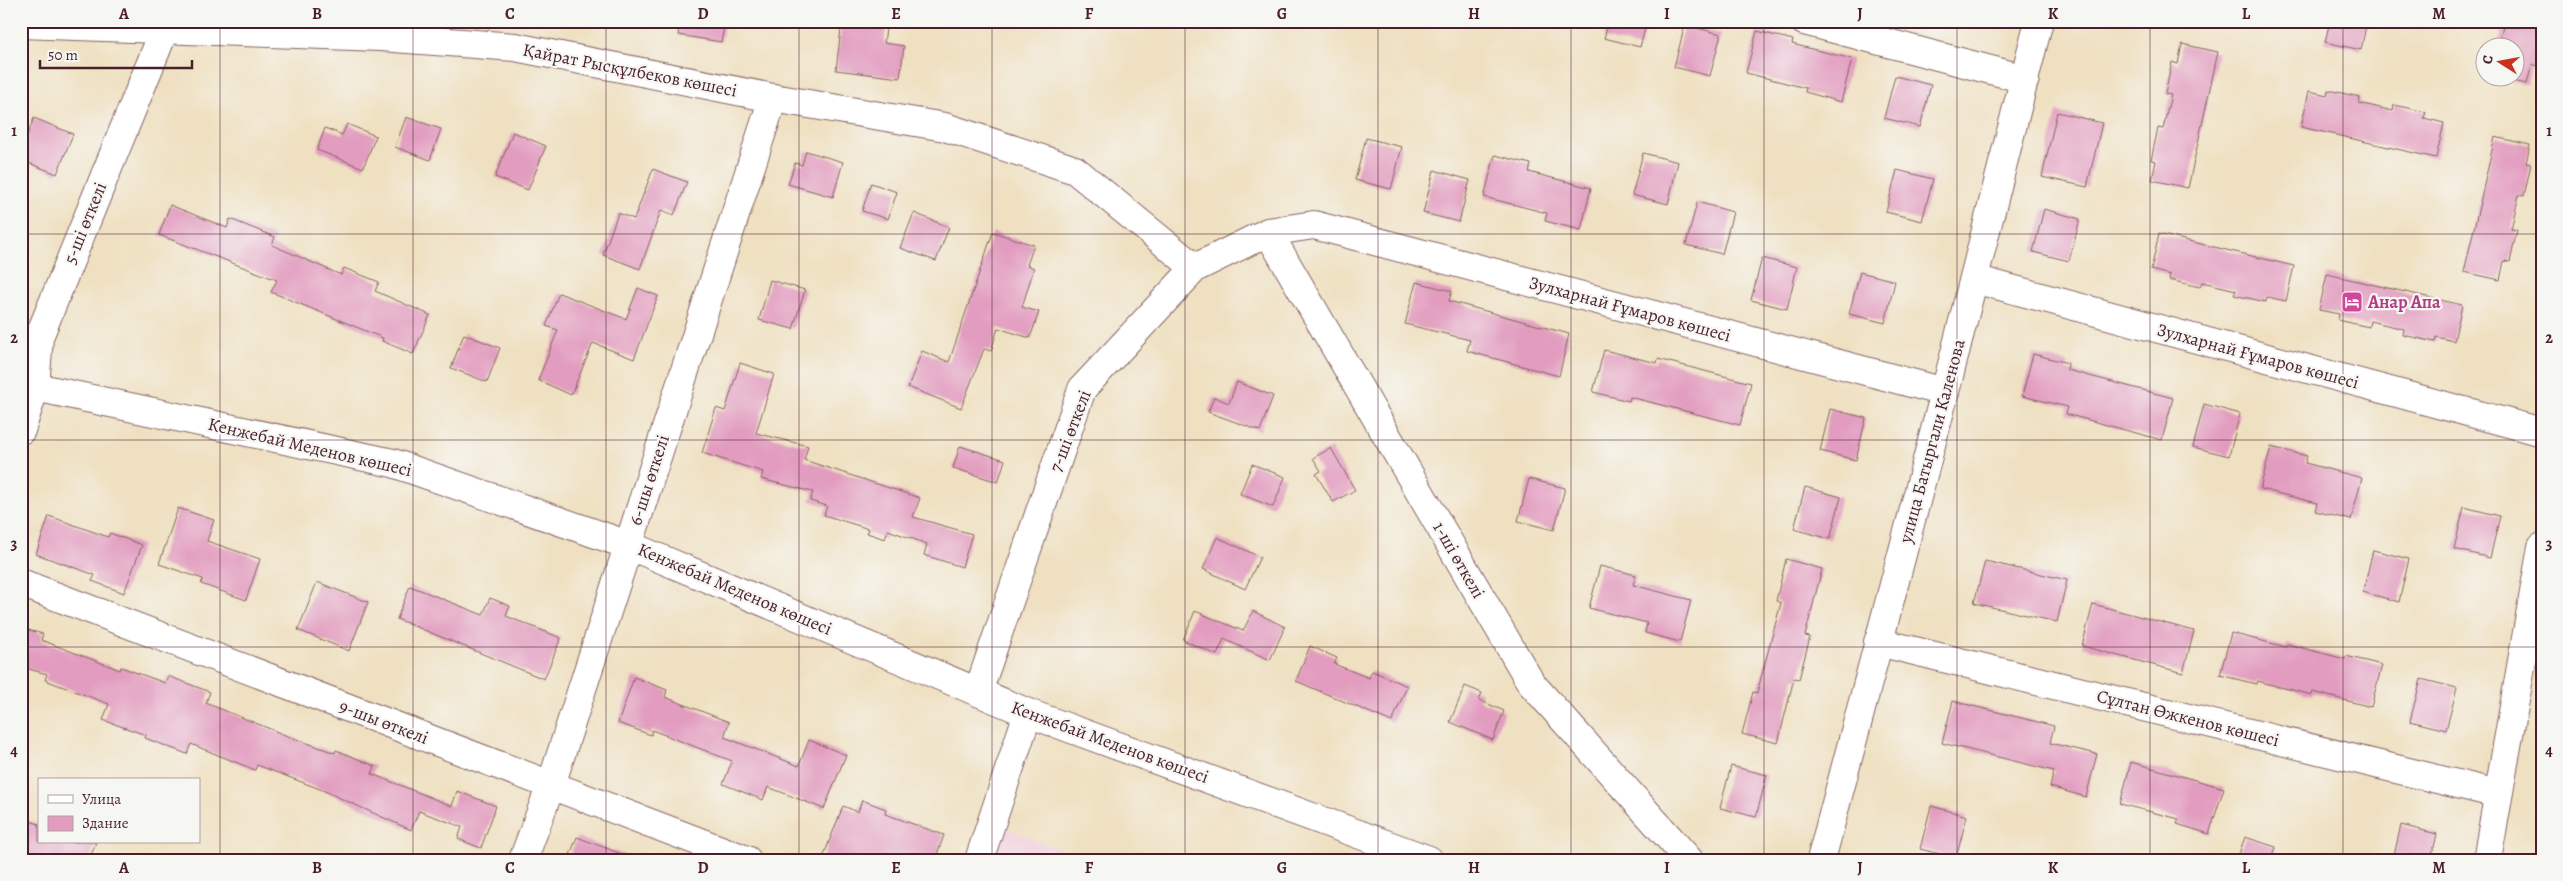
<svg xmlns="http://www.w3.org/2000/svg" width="2563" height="881" viewBox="0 0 2563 881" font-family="Alegreya,serif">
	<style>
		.built { fill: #f3cfdf }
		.building { fill: #e29cbf }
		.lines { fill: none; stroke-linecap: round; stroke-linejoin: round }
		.minor-casing { stroke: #846360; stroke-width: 30 }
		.minor { stroke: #fff; stroke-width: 28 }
		.grid { fill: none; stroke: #4a1f2b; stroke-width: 1; stroke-opacity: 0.55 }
		.labels { text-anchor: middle; stroke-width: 4.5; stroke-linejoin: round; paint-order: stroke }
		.street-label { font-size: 18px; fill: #4a1f2b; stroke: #f6f6f2 }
		.hotel-label { font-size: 18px; font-weight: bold; fill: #b23c85; stroke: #f6f6f2; text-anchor: start }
		.neatline { fill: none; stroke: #4a1f2b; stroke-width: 2 }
		.grid-label { font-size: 16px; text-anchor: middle; font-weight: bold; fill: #4a1f2b }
	</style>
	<rect width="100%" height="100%" fill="#f6f6f2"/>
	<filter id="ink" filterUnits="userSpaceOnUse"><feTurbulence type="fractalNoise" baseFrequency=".02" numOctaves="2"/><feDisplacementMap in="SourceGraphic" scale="10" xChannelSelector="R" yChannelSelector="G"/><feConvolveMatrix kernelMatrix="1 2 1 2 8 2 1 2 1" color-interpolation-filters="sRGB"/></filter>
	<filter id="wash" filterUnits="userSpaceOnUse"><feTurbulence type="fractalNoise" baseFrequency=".0096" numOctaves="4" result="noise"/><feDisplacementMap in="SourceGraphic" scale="20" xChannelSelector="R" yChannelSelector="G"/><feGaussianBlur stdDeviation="1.12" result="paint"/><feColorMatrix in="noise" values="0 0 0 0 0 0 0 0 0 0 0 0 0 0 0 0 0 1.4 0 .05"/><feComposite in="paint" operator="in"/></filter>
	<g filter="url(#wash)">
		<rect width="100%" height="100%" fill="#efe0c1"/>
		<polygon class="built" points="1004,828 1086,860 996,860"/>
		<g id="blocks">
			<g class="building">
				<polygon points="680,21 725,21 721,42 678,35"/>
				<polygon points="842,21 887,21 884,43 904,46 900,78 836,70"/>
				<polygon points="1609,21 1647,21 1640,47 1604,38"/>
				<polygon points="2330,21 2367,21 2361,50 2325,42"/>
				<polygon points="2504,21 2541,21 2539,33 2542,33 2542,45 2537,66 2532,64 2527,84 2498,78 2516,78 2516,48 2498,48"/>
				<polygon points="1685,25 1721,34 1710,76 1674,67"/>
				<polygon points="1757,31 1793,40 1792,44 1852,59 1841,102 1805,92 1806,88 1746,73"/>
				<polygon points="2182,44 2218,52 2188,188 2152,180 2156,161 2151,160 2158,128 2163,129 2171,95 2165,94 2172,62 2178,64"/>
				<polygon points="1895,76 1931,85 1920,127 1884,118"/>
				<polygon points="2328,90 2360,97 2359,103 2393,111 2394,105 2426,112 2424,118 2444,123 2436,158 2301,127 2309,91 2327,95"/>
				<polygon points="2057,112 2102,123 2087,187 2042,177"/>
				<polygon points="406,117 441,129 430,160 395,147"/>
				<polygon points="34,118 73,134 57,174 21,160 21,151"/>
				<polygon points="347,124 376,136 363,168 317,150 325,128 342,135"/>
				<polygon points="513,132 546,146 528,190 495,177"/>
				<polygon points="2495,137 2530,145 2526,163 2531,164 2524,196 2519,195 2511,229 2517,230 2510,262 2504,261 2500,280 2464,272"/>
				<polygon points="1366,138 1402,147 1391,189 1355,180"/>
				<polygon points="806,151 843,162 833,197 788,184 795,163 802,165"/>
				<polygon points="1643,153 1678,162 1668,204 1632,195"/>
				<polygon points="1495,155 1531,164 1529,172 1591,188 1581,230 1545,221 1547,213 1484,197"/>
				<polygon points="653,169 687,182 674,215 661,210 640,269 603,255 618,213 634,219"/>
				<polygon points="1434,170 1470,180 1459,222 1423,213"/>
				<polygon points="1897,170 1933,179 1922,221 1886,212"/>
				<polygon points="871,183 897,192 888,219 862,211"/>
				<polygon points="1697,202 1733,212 1722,254 1686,245"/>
				<polygon points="170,205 227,228 230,219 275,237 272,245 341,275 344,268 379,282 375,291 430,315 413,354 382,341 383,338 271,292 277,280 159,235"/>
				<polygon points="2044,209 2080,219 2069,261 2033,252"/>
				<polygon points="914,213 949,227 936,261 900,248"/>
				<polygon points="993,232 1034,245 1027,265 1034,268 1022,307 1039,312 1030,338 998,328 991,351 984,349 961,408 908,387 922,351 949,362"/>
				<polygon points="2159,234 2294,266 2286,301 2267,297 2266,302 2234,295 2236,290 2202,282 2200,287 2169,280 2170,275 2151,270"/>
				<polygon points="1762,258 1797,267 1787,309 1751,300"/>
				<polygon points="1860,272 1895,281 1885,323 1849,314"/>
				<polygon points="2327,274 2462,305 2454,341 2436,337 2435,342 2403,335 2404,329 2370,321 2369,327 2338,320 2339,314 2319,310"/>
				<polygon points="770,280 805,290 793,329 759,320"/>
				<polygon points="1416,282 1452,291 1449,301 1569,334 1559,376 1467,351 1470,340 1405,324"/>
				<polygon points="638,288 658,296 634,359 593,343 571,395 538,380 558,330 546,326 559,293 626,319"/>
				<polygon points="464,334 500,348 487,382 451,368"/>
				<polygon points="1604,350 1657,363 1658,359 1751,383 1740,425 1630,397 1629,401 1593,392"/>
				<polygon points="2033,354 2068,363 2067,370 2173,398 2162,440 2066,414 2068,407 2022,396"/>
				<polygon points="740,363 774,374 756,433 808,446 804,460 920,498 913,517 972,534 962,567 924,555 927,544 888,530 885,539 867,533 869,529 824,515 827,506 810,501 813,492 761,479 763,472 702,453 716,408 725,411"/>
				<polygon points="1237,382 1273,396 1260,431 1208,412 1214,397 1229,403"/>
				<polygon points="2204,404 2240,414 2229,456 2193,447"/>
				<polygon points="1830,409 1866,418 1856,460 1820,451"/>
				<polygon points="960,446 1005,460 998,482 953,468"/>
				<polygon points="2271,447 2307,456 2305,463 2362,478 2351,520 2315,511 2317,503 2260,489"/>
				<polygon points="1331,448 1355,490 1333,502 1316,474 1321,471 1313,458"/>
				<polygon points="1252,464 1285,477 1273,507 1240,494"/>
				<polygon points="1529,479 1565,488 1554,530 1518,521"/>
				<polygon points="1805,487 1841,497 1830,539 1794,529"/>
				<polygon points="2464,507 2500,516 2490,558 2454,549"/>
				<polygon points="178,508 214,520 207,541 260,559 246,600 201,584 203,579 159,564"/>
				<polygon points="49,516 108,537 110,533 142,545 124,593 92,581 95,575 36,554"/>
				<polygon points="1217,537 1260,557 1245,589 1203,569"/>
				<polygon points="2373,550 2409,559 2399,602 2363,592"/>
				<polygon points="1786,559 1822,569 1805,636 1810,637 1799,679 1794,678 1778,743 1742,734 1753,692 1757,693 1781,603 1776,601"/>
				<polygon points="1985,561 2067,580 2057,622 1974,603"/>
				<polygon points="1600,566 1636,575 1633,585 1691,600 1680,642 1645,633 1647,623 1589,608"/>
				<polygon points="317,582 368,602 349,651 298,630"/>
				<polygon points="410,586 483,615 490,598 510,606 506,616 561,638 544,679 397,619"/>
				<polygon points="2093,604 2194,631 2183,673 2082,646"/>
				<polygon points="1195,611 1243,631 1253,611 1285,627 1270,660 1224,639 1217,655 1183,640"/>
				<polygon points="21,628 43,634 41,640 120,670 121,667 165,683 168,676 210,692 206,703 285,735 335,753 336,750 375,766 372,774 452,806 457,791 496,806 481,848 458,839 462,827 419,811 411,830 320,789 257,765 255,770 191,744 187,754 145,738 146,735 103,720 109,704 45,680 47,674 21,667"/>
				<polygon points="2231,633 2286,647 2287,644 2345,659 2346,656 2382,665 2371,707 2313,692 2312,695 2257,681 2256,684 2220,675"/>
				<polygon points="1310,646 1337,658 1334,664 1369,678 1372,671 1407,686 1392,722 1296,681"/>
				<polygon points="634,677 667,690 665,697 729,722 724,737 799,766 809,740 846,755 824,809 768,787 763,800 723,784 732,761 652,730 651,735 618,723"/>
				<polygon points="2421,679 2457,688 2446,730 2410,721"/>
				<polygon points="1465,686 1482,693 1479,700 1504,711 1493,740 1450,722"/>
				<polygon points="1953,701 2054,726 2050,743 2097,754 2086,797 2050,787 2054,771 1942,743"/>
				<polygon points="2131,762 2224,788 2209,834 2177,824 2179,819 2120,804"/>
				<polygon points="1731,766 1767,775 1756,817 1720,808"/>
				<polygon points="862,800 886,809 885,814 944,835 935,860 822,860 843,806 858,812"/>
				<polygon points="1931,806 1967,816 1956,858 1920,849"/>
				<polygon points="21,818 39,824 39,842 96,842 89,860 21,860"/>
				<polygon points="2401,825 2437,834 2431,860 2393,860"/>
				<polygon points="577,837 632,858 632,860 568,860"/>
				<polygon points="2245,837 2276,847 2272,860 2237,860"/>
			</g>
		</g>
	</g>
	<g filter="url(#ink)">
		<use href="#blocks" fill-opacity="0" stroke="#846360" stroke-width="1"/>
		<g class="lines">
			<g class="minor-casing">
				<g id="minor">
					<polyline points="1804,21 2025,79"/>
					<polyline points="21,24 381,37 515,47 773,98 945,127 1075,170 1195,268"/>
					<polyline points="1268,232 1531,683 1689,860"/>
					<polyline points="1974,279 2542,432"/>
					<polyline points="21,384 393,463 628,545 1028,713 1429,860"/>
					<polyline points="21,430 35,387 39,337 168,21"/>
					<polyline points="21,583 747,860"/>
					<polyline points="1878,642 2498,794"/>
					<polyline points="978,692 1082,389 1195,268 1268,232 1314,225 1945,392"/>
					<polyline points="523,860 551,785 773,98"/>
					<polyline points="979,860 1028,713"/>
					<polyline points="1821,860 1945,392 2039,21"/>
					<polyline points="2487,860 2542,547"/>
				</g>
			</g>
			<use href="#minor" class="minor"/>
		</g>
	</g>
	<path class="grid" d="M220 21V860M413 21V860M606 21V860M799 21V860M992 21V860M1185 21V860M1378 21V860M1571 21V860M1764 21V860M1957 21V860M2150 21V860M2343 21V860M21 234H2542M21 440H2542M21 647H2542"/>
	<defs>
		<g id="hotel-square" transform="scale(1.125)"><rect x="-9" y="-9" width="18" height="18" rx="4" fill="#d1479c" stroke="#f6f6f2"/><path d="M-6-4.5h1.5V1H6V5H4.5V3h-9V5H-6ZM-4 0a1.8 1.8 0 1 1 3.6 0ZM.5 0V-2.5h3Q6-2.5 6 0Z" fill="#fff"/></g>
	</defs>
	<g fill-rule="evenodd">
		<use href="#hotel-square" x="2352" y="302"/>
	</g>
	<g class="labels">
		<g class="street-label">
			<text transform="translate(630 70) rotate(11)" y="6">Қайрат Рысқұлбеков көшесі</text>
			<text transform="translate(85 223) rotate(-68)" y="6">5-ші өткелі</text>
			<text transform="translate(1630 309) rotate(15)" y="6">Зулхарнай Ғұмаров көшесі</text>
			<text transform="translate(2258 356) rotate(15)" y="6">Зулхарнай Ғұмаров көшесі</text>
			<text transform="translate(1070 431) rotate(-69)" y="6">7-ші өткелі</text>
			<text transform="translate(1932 441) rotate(-75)" y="6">улица Батыргали Каленова</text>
			<text transform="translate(310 447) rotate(13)" y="6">Кенжебай Меденов көшесі</text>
			<text transform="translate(649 480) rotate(-72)" y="6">6-шы өткелі</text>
			<text transform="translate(1459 560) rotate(60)" y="6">1-ші өткелі</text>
			<text transform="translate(735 589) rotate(23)" y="6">Кенжебай Меденов көшесі</text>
			<text transform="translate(2188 718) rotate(14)" y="6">Сұлтан Өжкенов көшесі</text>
			<text transform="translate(384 722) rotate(21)" y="6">9-шы өткелі</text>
			<text transform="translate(1110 742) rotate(20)" y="6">Кенжебай Меденов көшесі</text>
		</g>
		<g class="hotel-label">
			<text x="2368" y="308">Анар Апа</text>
		</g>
	</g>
	<rect width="2563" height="881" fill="none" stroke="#f6f6f2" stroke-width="55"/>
	<rect x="38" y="778" width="162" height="65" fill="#f6f6f2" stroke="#b1a0a2"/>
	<rect x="48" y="795" width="25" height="8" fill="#ffffff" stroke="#b1a0a2"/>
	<text x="82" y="804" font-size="15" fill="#4a1f2b">Улица</text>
	<rect x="48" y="816" width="25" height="15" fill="#e29cbf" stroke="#b1a0a2"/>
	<text x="82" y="828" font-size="15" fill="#4a1f2b">Здание</text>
	<g transform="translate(2500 62) rotate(281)"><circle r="24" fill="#f6f6f2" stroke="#b1a0a2"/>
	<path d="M0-4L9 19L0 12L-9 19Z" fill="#c8321e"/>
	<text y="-8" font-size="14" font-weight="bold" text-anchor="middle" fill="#4a1f2b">С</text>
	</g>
	<path d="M40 60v8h152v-8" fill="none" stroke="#4a1f2b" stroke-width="2.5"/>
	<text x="48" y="60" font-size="15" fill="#4a1f2b" stroke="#f6f6f2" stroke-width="4" paint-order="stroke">50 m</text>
	<rect x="28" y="28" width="2508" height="826" class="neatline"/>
	<g class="grid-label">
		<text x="124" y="19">A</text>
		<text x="317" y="19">B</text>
		<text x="510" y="19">C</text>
		<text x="703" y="19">D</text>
		<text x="896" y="19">E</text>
		<text x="1089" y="19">F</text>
		<text x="1282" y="19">G</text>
		<text x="1474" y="19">H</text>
		<text x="1667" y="19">I</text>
		<text x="1860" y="19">J</text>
		<text x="2053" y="19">K</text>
		<text x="2246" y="19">L</text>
		<text x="2439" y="19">M</text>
		<text x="14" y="136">1</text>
		<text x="2549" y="136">1</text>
		<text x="14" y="343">2</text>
		<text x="2549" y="343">2</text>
		<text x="14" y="549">3</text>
		<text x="2549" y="549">3</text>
		<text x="14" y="756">4</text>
		<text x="2549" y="756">4</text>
		<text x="124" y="873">A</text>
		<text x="317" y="873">B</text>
		<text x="510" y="873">C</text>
		<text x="703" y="873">D</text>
		<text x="896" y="873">E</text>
		<text x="1089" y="873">F</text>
		<text x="1282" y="873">G</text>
		<text x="1474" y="873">H</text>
		<text x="1667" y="873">I</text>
		<text x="1860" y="873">J</text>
		<text x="2053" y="873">K</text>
		<text x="2246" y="873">L</text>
		<text x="2439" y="873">M</text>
	</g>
</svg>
